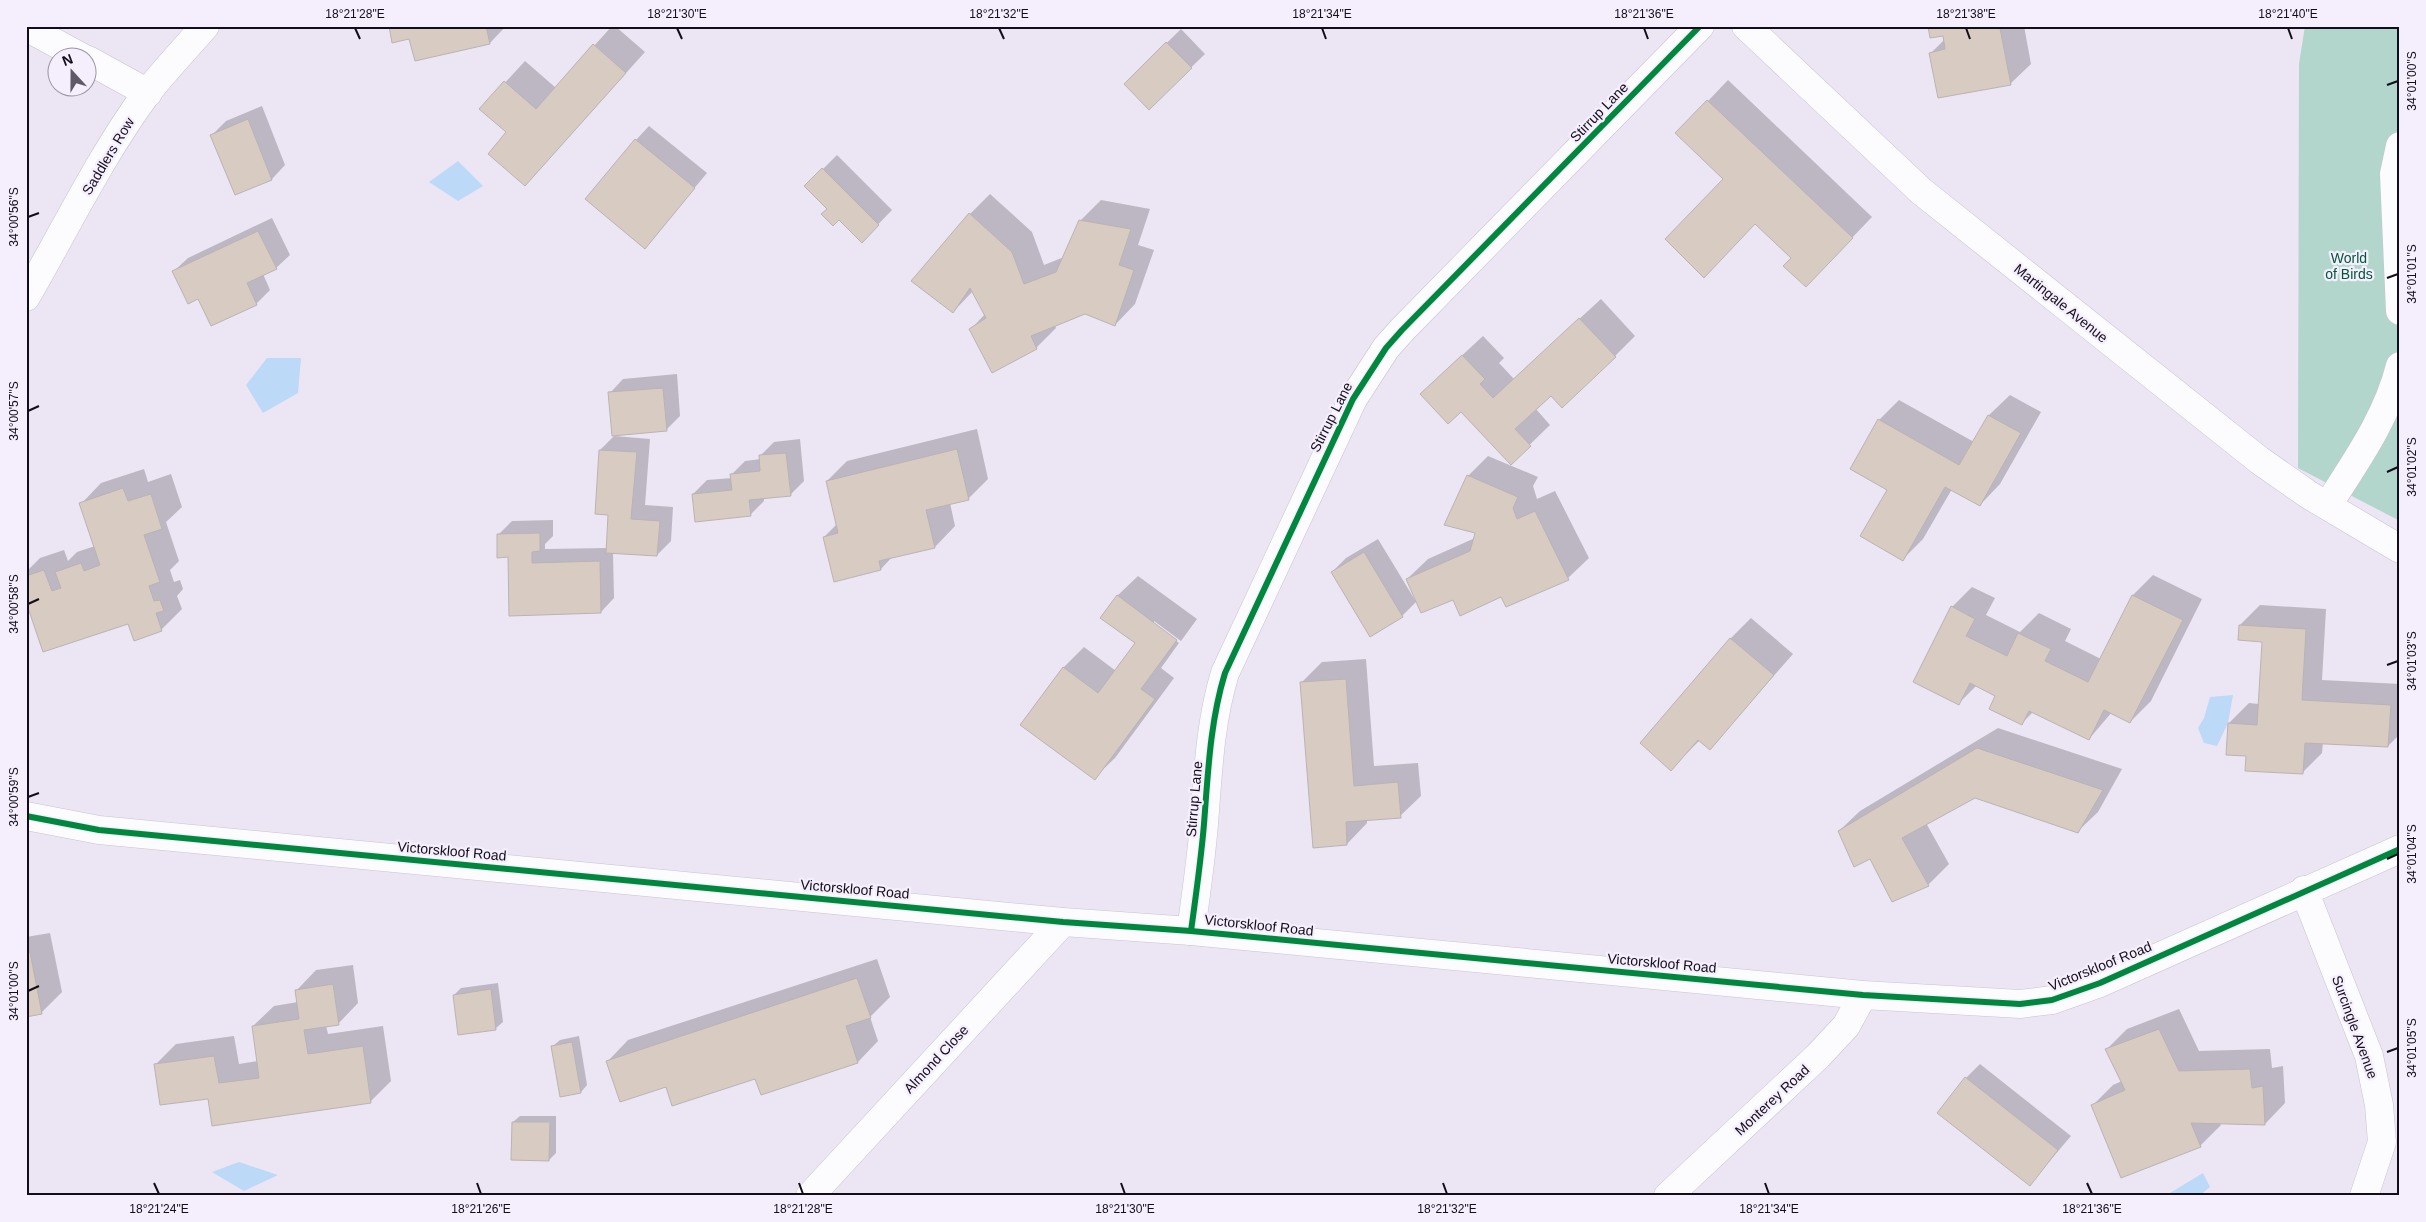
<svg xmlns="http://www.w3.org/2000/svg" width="2426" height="1222" viewBox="0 0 2426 1222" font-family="Arial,sans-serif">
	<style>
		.green { fill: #b2d6cb }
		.water { fill: #bdd9f8 }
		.shadow { fill: #0003 }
		.building { fill: #d8cbc2; stroke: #bab3b4 }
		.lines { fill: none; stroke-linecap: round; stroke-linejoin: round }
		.minor-casing { stroke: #c9c3d1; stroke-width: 29 }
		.minor { stroke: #fcfbfd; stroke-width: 28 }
		.cycleway-casing { stroke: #f5effd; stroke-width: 9 }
		.cycleway { stroke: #00873e; stroke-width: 6 }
		.ticks { fill: none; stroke: #120d18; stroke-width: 2 }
		.labels { text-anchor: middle; stroke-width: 4.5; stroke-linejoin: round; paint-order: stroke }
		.street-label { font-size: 14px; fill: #120d18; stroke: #f5effd }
		.park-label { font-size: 14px; fill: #00563b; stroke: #f5effd }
		.neatline { fill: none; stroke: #120d18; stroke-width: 2 }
		.ticks-label { font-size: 12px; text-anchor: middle; fill: #120d18 }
	</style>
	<rect width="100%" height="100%" fill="#ece5f4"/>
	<polygon class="green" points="2305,26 2400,26 2400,521 2298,468 2299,64"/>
	<g class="water">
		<polygon points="458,161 483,186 458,201 429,182"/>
		<polygon points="267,358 301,358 298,393 263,413 246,385"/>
		<polygon points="2233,695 2228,723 2217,746 2204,743 2198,728 2204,718 2210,697"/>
		<polygon points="239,1162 278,1175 244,1191 212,1172"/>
		<polygon points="2203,1173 2210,1187 2199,1196 2165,1196"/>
	</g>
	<g class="shadow">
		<polygon points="390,26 506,26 490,43 410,37"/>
		<polygon points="612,26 615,26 645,52 525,185 508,132 481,109 525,61 556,88"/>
		<polygon points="1929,26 2024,26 2031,64 2010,84 1931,53 1945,39 1944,34"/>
		<polygon points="1181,29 1205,54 1149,108 1125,84"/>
		<polygon points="1728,80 1872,217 1826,265 1792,258 1756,223 1725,179 1708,101"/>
		<polygon points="262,106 285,165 272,179 236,193 212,135 226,121"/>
		<polygon points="649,126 707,173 645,247 636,140"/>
		<polygon points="837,155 892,210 862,241 806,186"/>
		<polygon points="990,194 1032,232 1044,265 1064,257 1080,221 1101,200 1150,209 1138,245 1154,250 1135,304 1115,325 1085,313 1055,325 1056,328 1036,348 971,329 985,314 973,291 953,312 970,214"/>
		<polygon points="272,218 290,255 276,268 263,274 270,290 256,304 199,297 174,271 188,258"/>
		<polygon points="1601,299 1635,336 1615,356 1551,394 1535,408 1550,425 1511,463 1442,374 1483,336 1504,358 1499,363 1514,379"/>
		<polygon points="677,374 680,416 666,430 610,393 623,379"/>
		<polygon points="2010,395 2041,412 2000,484 1980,505 1952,489 1923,539 1903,559 1889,489 1879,420 1899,400 1974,442 1989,415"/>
		<polygon points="977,429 988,479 968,499 950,503 955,526 935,547 893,556 881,569 824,537 837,524 827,481 847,461"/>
		<polygon points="614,436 650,439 645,505 673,507 671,541 657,555 613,552 614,598 601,612 509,556 498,535 512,521 553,520 553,536 545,544 545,549 607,548 610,513 600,450"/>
		<polygon points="800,439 804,481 790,495 764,497 764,501 750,515 693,494 707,480 732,478 732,474 745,461 761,459 760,456 774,442"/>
		<polygon points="1488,456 1538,477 1533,486 1537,499 1555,491 1589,558 1568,578 1506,605 1502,596 1417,601 1402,616 1370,635 1332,572 1346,558 1378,539 1415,600 1417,599 1407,579 1428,559 1475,538 1477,532 1468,476"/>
		<polygon points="144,469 148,482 171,474 182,507 166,522 179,561 170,570 174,582 180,580 183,589 177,596 182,609 161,630 26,598 26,572 40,558 64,550 68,561 77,552 95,546 81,504 101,483"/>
		<polygon points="2153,575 2202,599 2151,701 2130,722 2112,712 2089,739 2034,711 2021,724 1997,695 1977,685 1959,703 1952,607 1972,587 1995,598 1986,615 2020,632 2039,613 2071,629 2065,641 2101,659 2133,595"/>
		<polygon points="1138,576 1197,619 1181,641 1154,621 1154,624 1179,643 1161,668 1174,678 1115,758 1094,778 1021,725 1064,667 1084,647 1116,671 1137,643 1117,596"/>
		<polygon points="2260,605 2326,609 2322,680 2400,684 2400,734 2388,746 2323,742 2322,753 2302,773 2247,754 2229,723 2249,703 2259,704 2263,640 2240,625"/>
		<polygon points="1751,618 1793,654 1710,748 1700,740 1671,769 1641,743 1731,638"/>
		<polygon points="1366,659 1374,766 1418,763 1421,796 1400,816 1367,819 1367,823 1347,844 1301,683 1322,662"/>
		<polygon points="1998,728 2122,769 2098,812 2077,832 1975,797 1926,823 1949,864 1928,885 1893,901 1871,857 1839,831 1860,811"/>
		<polygon points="50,933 62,992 41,1013 26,1016 26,937"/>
		<polygon points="877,959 890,997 870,1017 878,1041 858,1062 667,1086 608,1061 628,1040"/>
		<polygon points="353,965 358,1003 338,1024 326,1025 328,1034 383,1026 391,1081 370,1102 209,1097 155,1065 176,1044 234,1036 239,1064 258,1061 253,1026 274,1006 298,1002 296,991 316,970"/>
		<polygon points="498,983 503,1022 496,1028 459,1033 454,995 461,988"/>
		<polygon points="2179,1009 2199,1051 2270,1049 2272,1068 2283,1066 2285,1103 2265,1124 2219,1123 2221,1125 2200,1146 2092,1106 2113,1085 2122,1081 2107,1049 2127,1029"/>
		<polygon points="579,1036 587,1085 581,1092 553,1046 560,1040"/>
		<polygon points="1980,1064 2071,1136 2030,1184 1966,1078"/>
		<polygon points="520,1116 556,1116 556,1153 549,1160 513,1122"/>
	</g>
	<g class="building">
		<polygon points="389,26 486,26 490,44 415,61 409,39 392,43"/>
		<polygon points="1928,26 2011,26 2000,28 2011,85 1938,98 1929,53 1945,49 1943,36 1930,38"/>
		<polygon points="1166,42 1192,68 1149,110 1124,84"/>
		<polygon points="593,44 626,73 525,186 488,154 506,132 479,109 504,81 536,109"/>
		<polygon points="1707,100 1853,238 1806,287 1783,266 1791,258 1755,224 1704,278 1665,239 1723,179 1675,133"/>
		<polygon points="248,119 272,180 235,195 210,135"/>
		<polygon points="635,139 695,188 645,249 585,199"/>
		<polygon points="822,168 879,225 862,243 839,220 833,226 821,214 827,209 804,186"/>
		<polygon points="969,213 1012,252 1024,284 1056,272 1079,220 1131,229 1119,265 1134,270 1115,326 1085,314 1031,336 1037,349 992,373 969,329 986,318 970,288 953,313 911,281"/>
		<polygon points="258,231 277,269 247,283 257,305 211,326 198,299 188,304 172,271"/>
		<polygon points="1579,318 1616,357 1562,408 1551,396 1515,429 1531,446 1511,465 1461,412 1448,424 1420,394 1462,355 1485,379 1480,384 1493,398"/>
		<polygon points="663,388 667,431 612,436 608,392"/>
		<polygon points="1988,415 2021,433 1980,506 1945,487 1903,561 1860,536 1887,490 1850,469 1878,419 1959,465"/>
		<polygon points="957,449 969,500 926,510 935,548 879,561 881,570 834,582 823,537 838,533 826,481"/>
		<polygon points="599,450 637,452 631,519 660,521 657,556 606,553 608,515 595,514"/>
		<polygon points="786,453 791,496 749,500 751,516 695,522 692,494 732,490 730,474 760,471 759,455"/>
		<polygon points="1467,475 1518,497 1513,508 1517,519 1535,511 1569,580 1506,607 1501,597 1460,616 1453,600 1421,613 1406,579 1470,551 1475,533 1444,525"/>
		<polygon points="123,488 128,501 151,494 162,529 144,535 160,582 149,586 154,601 160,600 164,611 156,613 162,631 134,641 128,624 43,652 26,602 26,576 44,570 52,591 61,588 55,572 81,563 84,571 100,565 79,503"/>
		<polygon points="540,533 540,551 532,552 532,563 600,561 601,613 509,616 508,557 497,558 497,534"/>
		<polygon points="1364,552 1403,617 1370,637 1331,572"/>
		<polygon points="1117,595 1177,640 1141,689 1155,699 1095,780 1020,725 1063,667 1098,693 1135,643 1100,618"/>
		<polygon points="2132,595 2183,620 2130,723 2104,710 2089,740 2029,711 2022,725 1989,709 1995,696 1970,683 1959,705 1913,682 1951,606 1975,619 1966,636 2007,656 2018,633 2051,649 2045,661 2088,682"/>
		<polygon points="2239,625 2306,629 2302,700 2391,705 2388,747 2305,743 2303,774 2245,771 2246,756 2226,755 2228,723 2257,725 2262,642 2238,640"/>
		<polygon points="1730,638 1774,675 1710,750 1698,740 1671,771 1640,743"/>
		<polygon points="1346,679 1354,786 1398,782 1401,818 1346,822 1347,845 1313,848 1300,682"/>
		<polygon points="1977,748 2103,790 2078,833 1975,798 1902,838 1929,886 1892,902 1870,859 1854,867 1838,831"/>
		<polygon points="30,952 42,1014 26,1017 26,953"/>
		<polygon points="857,978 871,1018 846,1026 858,1063 761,1095 755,1079 672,1106 666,1087 620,1102 606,1061"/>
		<polygon points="333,984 339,1025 304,1030 308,1054 363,1046 371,1103 212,1126 208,1099 160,1105 154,1064 214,1056 219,1083 259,1078 252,1026 299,1019 295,990"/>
		<polygon points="491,989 496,1030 458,1035 453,995"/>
		<polygon points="2159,1029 2179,1071 2250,1069 2252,1088 2263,1086 2265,1125 2191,1123 2201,1147 2121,1178 2091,1105 2125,1090 2105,1049"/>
		<polygon points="572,1042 581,1093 560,1097 551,1046"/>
		<polygon points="1965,1077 2058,1150 2030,1186 1937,1113"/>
		<polygon points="512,1122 550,1122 549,1161 511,1160"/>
	</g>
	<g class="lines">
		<g class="minor-casing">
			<g id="minor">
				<polyline points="1746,26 1921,191 2259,460 2309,495 2400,549"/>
				<polyline points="26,27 83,58"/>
				<polyline points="88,60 148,93"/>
				<polyline points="2400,146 2394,174 2400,311"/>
				<path d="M26 297C65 230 101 155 147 93 165 70 186 48 205 26"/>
				<path d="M2328 505C2356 461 2387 418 2400 366"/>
				<polyline points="26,816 99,830 1063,922 1191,931 1863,995 2020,1004 2052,1000 2100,983 2400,849"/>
				<polyline points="2304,890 2369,1056 2379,1105 2382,1142 2364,1196"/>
				<path d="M1191 931C1196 895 1201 860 1204 824 1208 773 1210 722 1225 673L1353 399 1386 348 1402 330 1700 26"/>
				<polyline points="810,1196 1063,922"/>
				<polyline points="1668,1196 1818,1056 1846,1026 1863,995"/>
			</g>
		</g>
		<use href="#minor" class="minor"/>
		<g class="cycleway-casing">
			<g id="cycleway">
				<polyline points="26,816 99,830 1063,922 1191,931 1863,995 2020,1004 2052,1000 2100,983 2400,849"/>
				<path d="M1191 931C1196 895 1201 860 1204 824 1208 773 1210 722 1225 673L1353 399 1386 348 1402 330 1700 26"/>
			</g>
		</g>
		<use href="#cycleway" class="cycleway"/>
	</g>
	<path class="ticks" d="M355 28 360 39M677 28 682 39M999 28 1004 39M1322 28 1326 39M1644 28 1648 39M1966 28 1970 39M2288 28 2292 39M2387 85 2398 81M28 217 39 213M2387 278 2398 274M28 411 39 406M2387 472 2398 467M28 604 39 599M2387 665 2398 661M28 797 39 793M2387 859 2398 854M28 991 39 986M2387 1052 2398 1048M154 1183 159 1194M477 1183 481 1194M799 1183 803 1194M1121 1183 1125 1194M1443 1183 1447 1194M1765 1183 1769 1194M2087 1183 2092 1194"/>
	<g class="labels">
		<g class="street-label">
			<text transform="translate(1599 112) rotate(-46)" y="5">Stirrup Lane</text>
			<text transform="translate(108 156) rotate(-59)" y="5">Saddlers Row</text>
			<text transform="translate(2061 303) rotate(39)" y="5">Martingale Avenue</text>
			<text transform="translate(1331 417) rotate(-63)" y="5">Stirrup Lane</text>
			<text transform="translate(1194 799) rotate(-85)" y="5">Stirrup Lane</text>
			<text transform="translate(452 851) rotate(5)" y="5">Victorskloof Road</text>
			<text transform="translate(855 889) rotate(5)" y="5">Victorskloof Road</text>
			<text transform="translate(1259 925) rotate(6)" y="5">Victorskloof Road</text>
			<text transform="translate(1662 963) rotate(5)" y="5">Victorskloof Road</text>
			<text transform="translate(2100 966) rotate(-22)" y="5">Victorskloof Road</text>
			<text transform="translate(2355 1027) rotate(70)" y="5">Surcingle Avenue</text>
			<text transform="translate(936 1059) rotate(-47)" y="5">Almond Close</text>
			<text transform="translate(1772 1100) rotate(-43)" y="5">Monterey Road</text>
		</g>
		<g class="park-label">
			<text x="2349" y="263">World<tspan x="2349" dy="16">of Birds</tspan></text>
		</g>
	</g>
	<rect width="2426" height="1222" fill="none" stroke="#f5effd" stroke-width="55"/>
	<g transform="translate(72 72) rotate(339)"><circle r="24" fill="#f5effd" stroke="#9a95a1"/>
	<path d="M0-4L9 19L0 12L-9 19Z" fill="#5e5965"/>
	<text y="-8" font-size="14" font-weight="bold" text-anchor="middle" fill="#120d18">N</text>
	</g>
	<rect x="28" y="28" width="2370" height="1166" class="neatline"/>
	<g class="ticks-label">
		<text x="355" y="18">18°21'28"E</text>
		<text x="677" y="18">18°21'30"E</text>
		<text x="999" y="18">18°21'32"E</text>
		<text x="1322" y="18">18°21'34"E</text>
		<text x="1644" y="18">18°21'36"E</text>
		<text x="1966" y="18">18°21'38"E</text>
		<text x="2288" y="18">18°21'40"E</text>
		<text transform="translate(2412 81) rotate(-90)" y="4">34°01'00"S</text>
		<text transform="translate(14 217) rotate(-90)" y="4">34°00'56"S</text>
		<text transform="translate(2412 274) rotate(-90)" y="4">34°01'01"S</text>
		<text transform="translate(14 411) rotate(-90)" y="4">34°00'57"S</text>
		<text transform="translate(2412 467) rotate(-90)" y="4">34°01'02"S</text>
		<text transform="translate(14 604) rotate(-90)" y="4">34°00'58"S</text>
		<text transform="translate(2412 661) rotate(-90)" y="4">34°01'03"S</text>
		<text transform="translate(14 797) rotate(-90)" y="4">34°00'59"S</text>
		<text transform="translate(2412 854) rotate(-90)" y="4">34°01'04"S</text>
		<text transform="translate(14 991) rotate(-90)" y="4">34°01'00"S</text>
		<text transform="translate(2412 1048) rotate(-90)" y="4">34°01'05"S</text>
		<text x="159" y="1213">18°21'24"E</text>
		<text x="481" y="1213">18°21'26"E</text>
		<text x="803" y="1213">18°21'28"E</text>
		<text x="1125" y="1213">18°21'30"E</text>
		<text x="1447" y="1213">18°21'32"E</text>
		<text x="1769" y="1213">18°21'34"E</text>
		<text x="2092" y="1213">18°21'36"E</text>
	</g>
</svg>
